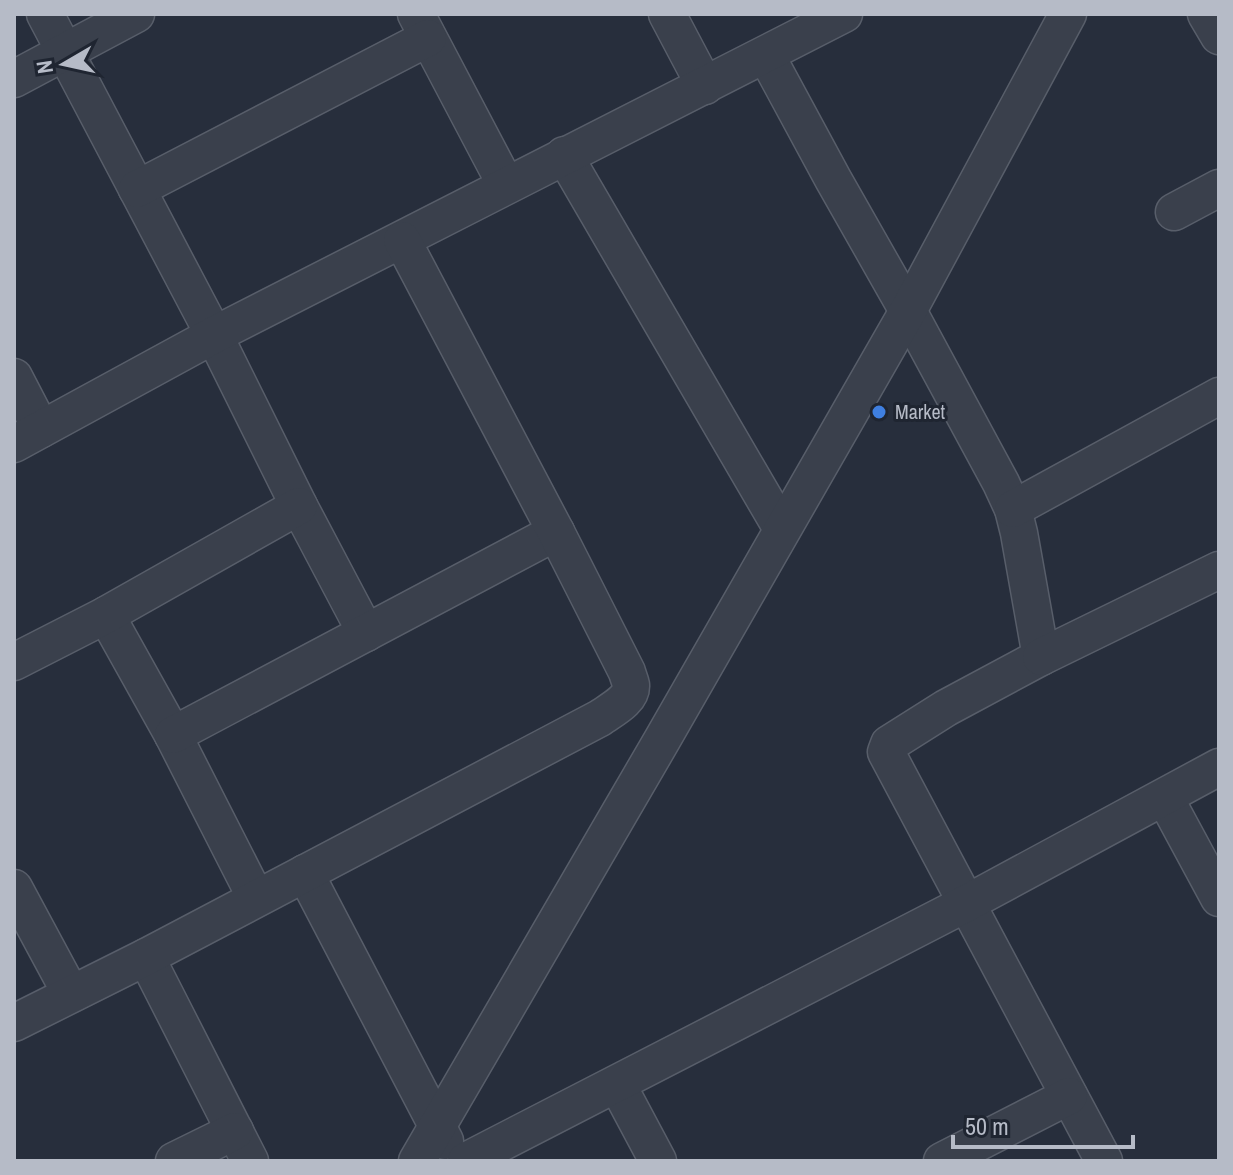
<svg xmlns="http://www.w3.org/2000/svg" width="1233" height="1175" viewBox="0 0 1233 1175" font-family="'Archivo Narrow',sans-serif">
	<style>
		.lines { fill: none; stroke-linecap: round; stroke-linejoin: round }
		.minor-casing { stroke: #585e6a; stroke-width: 39 }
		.minor { stroke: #3a404c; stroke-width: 36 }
		.shop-dot { fill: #3f7fe0; stroke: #1f2531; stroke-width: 3 }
		.labels { text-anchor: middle; stroke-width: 6; stroke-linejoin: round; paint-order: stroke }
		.poi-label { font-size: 20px; fill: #b6bbc7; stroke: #1f2531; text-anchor: start }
	</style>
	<rect width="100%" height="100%" fill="#272e3c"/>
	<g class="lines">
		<g class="minor-casing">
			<g id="minor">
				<polyline points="45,14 214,335 299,506 366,633"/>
				<polyline points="416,14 506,185"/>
				<polyline points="667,14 705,86"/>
				<polyline points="1206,14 1219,36"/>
				<polyline points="766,55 833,179 908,311 1001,483 1013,509 1019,533 1041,657 946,708 889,744 886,752 1104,1161"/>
				<polyline points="14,79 136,14"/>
				<polyline points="564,155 782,529"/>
				<polyline points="137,189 428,38"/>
				<polyline points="1174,212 1219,188"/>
				<polyline points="14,377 41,429"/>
				<polyline points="14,444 214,335 844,14"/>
				<polyline points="1013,509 1219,396"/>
				<polyline points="106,615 173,735 256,898"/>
				<polyline points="1041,657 1219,570"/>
				<polyline points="14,662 106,615 299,506"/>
				<polyline points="173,735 556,532"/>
				<polyline points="1165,798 1219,898"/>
				<polyline points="305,873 445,1141"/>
				<polyline points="14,888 71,994"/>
				<polyline points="146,957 250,1161"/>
				<path d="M14 1023 146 957 600 718C611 710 632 700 631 685 630 680 628 676 627 672L556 532 402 240"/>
				<polyline points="617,1084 658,1161"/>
				<polyline points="174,1161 235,1131"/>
				<polyline points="417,1161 662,740 908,311 1068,14"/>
				<polyline points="466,1161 967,903 1219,767"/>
				<polyline points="942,1161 1069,1096"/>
			</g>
		</g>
		<use href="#minor" class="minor"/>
	</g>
	<circle class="shop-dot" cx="879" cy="412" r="8"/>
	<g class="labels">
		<g class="poi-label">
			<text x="895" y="419">Market</text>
		</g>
	</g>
	<rect width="1233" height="1175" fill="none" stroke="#b6bbc7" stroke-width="32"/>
	<g transform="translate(64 64) rotate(261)" stroke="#1f2531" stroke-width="6" paint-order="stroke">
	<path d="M0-6L14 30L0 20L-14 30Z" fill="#b6bbc7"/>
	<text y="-12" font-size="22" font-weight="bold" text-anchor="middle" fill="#b6bbc7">N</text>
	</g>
	<path d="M953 1135v12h180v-12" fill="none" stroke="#b6bbc7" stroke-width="4"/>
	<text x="965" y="1135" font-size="24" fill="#b6bbc7" stroke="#1f2531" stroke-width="6" paint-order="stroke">50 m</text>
</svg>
